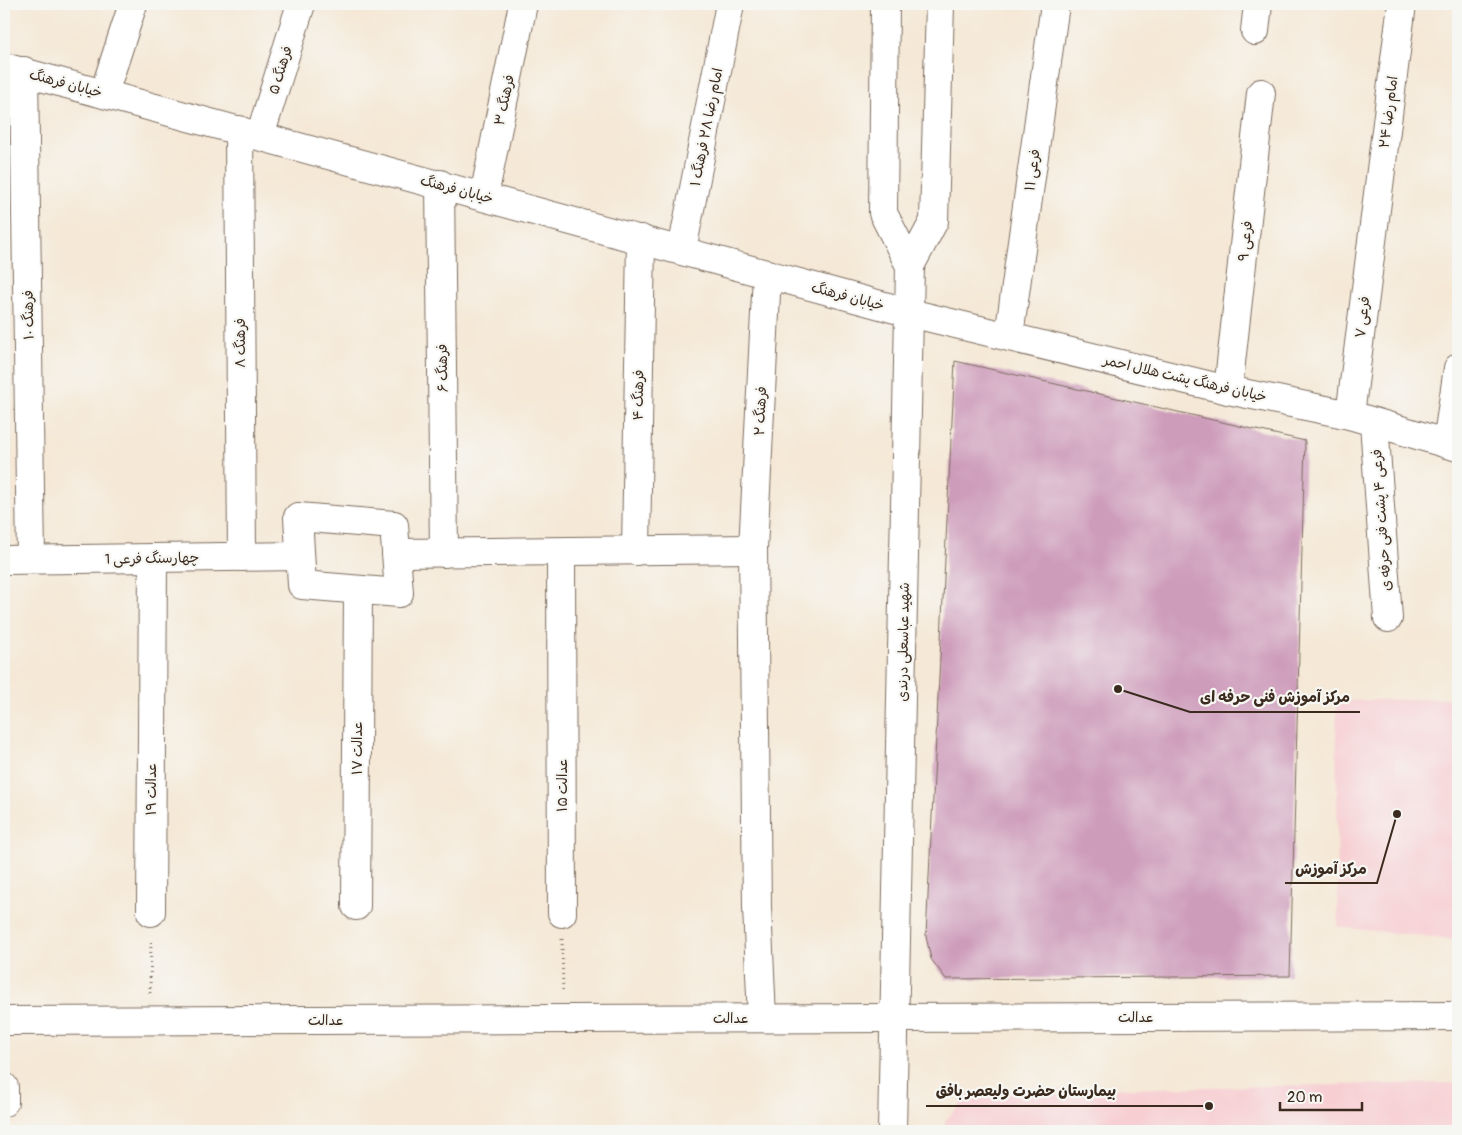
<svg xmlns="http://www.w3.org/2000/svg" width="1462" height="1135" viewBox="0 0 1462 1135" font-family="Pangolin,'Playpen Sans Arabic',sans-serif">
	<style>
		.built { fill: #f7cfd3 }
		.building { fill: #ce9cbb }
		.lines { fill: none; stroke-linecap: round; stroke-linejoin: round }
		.minor-casing { stroke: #7c6c5e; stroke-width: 30 }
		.major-casing { stroke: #7c6c5e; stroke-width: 30 }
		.path { stroke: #7c6c5e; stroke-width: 3; stroke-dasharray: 1 4; stroke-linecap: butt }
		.minor { stroke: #fff; stroke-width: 28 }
		.major { stroke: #fff; stroke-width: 28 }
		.labels { text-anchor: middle; stroke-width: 4.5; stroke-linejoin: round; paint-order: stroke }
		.street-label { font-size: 14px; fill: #3b2a1e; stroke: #f6f6f2 }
		.leader { fill: none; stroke: #3b2a1e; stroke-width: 2 }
		.callout-dot { fill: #3b2a1e; stroke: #f6f6f2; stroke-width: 2 }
		.callout-label { font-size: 15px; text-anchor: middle; font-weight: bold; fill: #3b2a1e; stroke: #f6f6f2; stroke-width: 4.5; stroke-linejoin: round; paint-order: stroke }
	</style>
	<rect width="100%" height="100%" fill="#f6f6f2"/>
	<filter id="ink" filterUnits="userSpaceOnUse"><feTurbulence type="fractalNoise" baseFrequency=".02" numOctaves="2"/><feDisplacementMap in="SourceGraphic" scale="10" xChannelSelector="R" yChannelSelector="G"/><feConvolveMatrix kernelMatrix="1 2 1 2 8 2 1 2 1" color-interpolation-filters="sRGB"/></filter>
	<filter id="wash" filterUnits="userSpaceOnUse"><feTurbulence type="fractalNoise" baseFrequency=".0096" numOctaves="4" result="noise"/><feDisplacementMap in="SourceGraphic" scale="20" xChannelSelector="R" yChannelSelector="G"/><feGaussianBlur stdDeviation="1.12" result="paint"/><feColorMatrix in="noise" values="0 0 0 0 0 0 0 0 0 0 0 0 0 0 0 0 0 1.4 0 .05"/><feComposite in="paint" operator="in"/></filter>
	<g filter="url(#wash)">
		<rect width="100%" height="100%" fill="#f5e8d6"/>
		<g class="built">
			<polygon points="1458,698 1458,940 1338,927 1336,701"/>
			<polygon points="1458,1083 1458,1131 945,1131 945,1121 972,1091"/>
		</g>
		<g id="blocks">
			<polygon class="building" points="955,361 1305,441 1290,976 946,979 931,959 926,936"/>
		</g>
	</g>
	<g filter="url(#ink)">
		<use href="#blocks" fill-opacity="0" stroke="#7c6c5e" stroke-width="1"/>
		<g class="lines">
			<g class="minor-casing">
				<g id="minor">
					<polyline points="1255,31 1258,4"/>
					<polyline points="4,67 910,313 1228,390 1350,415 1458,447"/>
					<polyline points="24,71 31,559"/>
					<polyline points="104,93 133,4"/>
					<polyline points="239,130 242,557"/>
					<polyline points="260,136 301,4"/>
					<polyline points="440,184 444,553"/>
					<polyline points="484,196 523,4"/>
					<polyline points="682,250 730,4"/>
					<polyline points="1009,336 1055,4"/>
					<polyline points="1228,390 1261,93"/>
					<polyline points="1350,415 1402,4"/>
					<polyline points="1374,423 1388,618"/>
					<polyline points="1447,444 1458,368"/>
					<polygon points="298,517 394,525 399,593 302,585"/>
					<polyline points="636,551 641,239"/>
					<polyline points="561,552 562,913"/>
					<polyline points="396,553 753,549"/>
					<polyline points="4,560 300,556"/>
					<polyline points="356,906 358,590"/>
					<polyline points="151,912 153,558"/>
					<polyline points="762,1018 757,907 753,549 767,274"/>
					<polyline points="4,1021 1458,1016"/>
					<polyline points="4,1102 4,1087"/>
					<polyline points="892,1131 910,266"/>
				</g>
			</g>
			<g class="major-casing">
				<g id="major">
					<polyline points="885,4 883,213 910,266"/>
					<polyline points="910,266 934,221 940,4"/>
				</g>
			</g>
			<g class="path">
				<polyline points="562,939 563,993"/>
				<polyline points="150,993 151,939"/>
			</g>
			<use href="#minor" class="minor"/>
			<use href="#major" class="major"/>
		</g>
	</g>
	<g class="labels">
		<g class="street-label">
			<text transform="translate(280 70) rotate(-73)" y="5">فرهنگ ۵</text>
			<text transform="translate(66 83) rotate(15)" y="5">خیابان فرهنگ</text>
			<text transform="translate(504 100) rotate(-78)" y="5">فرهنگ ۳</text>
			<text transform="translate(1388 112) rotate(-83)" y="5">امام رضا ۲۴</text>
			<text transform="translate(706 127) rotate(-79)" y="5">امام رضا ۲۸ فرهنگ ۱</text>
			<text transform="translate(1032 170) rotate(-82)" y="5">فرعی ۱۱</text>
			<text transform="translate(457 189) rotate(15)" y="5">خیابان فرهنگ</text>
			<text transform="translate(1245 241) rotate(-84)" y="5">فرعی ۹</text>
			<text transform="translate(848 296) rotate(15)" y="5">خیابان فرهنگ</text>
			<text transform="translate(28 315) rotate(-91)" y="5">فرهنگ ۱۰</text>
			<text transform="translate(1362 317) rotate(-83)" y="5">فرعی ۷</text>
			<text transform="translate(240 343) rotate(-90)" y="5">فرهنگ ۸</text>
			<text transform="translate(442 368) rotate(-91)" y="5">فرهنگ ۶</text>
			<text transform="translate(1185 378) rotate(13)" y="5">خیابان فرهنگ پشت هلال احمر</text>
			<text transform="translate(638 395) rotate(-89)" y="5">فرهنگ ۴</text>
			<text transform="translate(760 411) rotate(-87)" y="5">فرهنگ ۲</text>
			<text transform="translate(1381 520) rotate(-94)" y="5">فرعی ۴ پشت فنی حرفه ی</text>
			<text transform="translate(152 558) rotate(-1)" y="5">چهارسنگ فرعی 1</text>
			<text transform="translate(903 642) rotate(-89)" y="5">شهید عباسعلی درندی</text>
			<text transform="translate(357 748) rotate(-90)" y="5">عدالت ۱۷</text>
			<text transform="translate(562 785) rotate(-90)" y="5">عدالت ۱۵</text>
			<text transform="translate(151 789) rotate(-90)" y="5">عدالت ۱۹</text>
			<text x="1136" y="1022">عدالت</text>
			<text x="731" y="1023">عدالت</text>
			<text x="326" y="1025">عدالت</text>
		</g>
	</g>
	<path class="leader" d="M1118 689L1190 712H1360M1397 814L1377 883H1285M1209 1106L1127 1106H926"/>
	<g class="callout-dot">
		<circle cx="1118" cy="689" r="5"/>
		<circle cx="1397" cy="814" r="5"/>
		<circle cx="1209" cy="1106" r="5"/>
	</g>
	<g class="callout-label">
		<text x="1275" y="702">مرکز آموزش فنی حرفه ای</text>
		<text x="1331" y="874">مرکز آموزش</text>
		<text x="1026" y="1096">بیمارستان حضرت ولیعصر بافق</text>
	</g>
	<rect width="1462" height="1135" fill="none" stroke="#f6f6f2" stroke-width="20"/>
	<path d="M1280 1102v8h82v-8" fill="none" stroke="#3b2a1e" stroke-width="2.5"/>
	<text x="1287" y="1102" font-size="15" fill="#3b2a1e" stroke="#f6f6f2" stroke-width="4" paint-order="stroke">20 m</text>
</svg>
